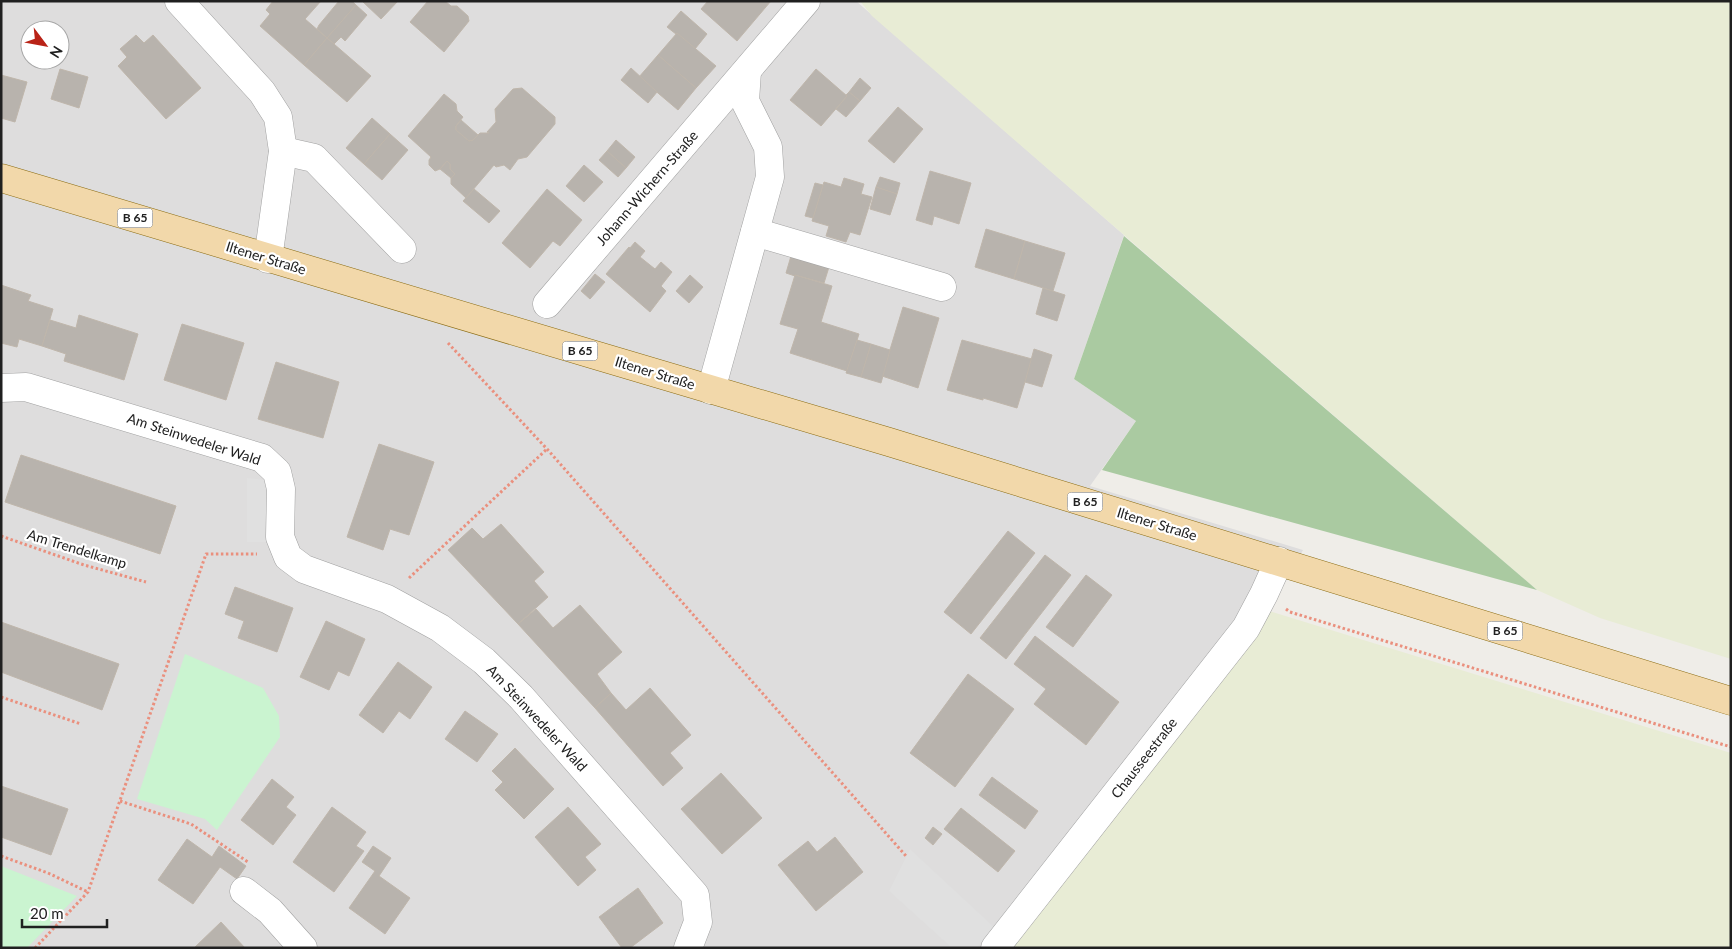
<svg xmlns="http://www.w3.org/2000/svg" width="1732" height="949" viewBox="0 0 1732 949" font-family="Lato,sans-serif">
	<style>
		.residential { fill: #dedddd; fill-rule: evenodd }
		.farmland { fill: #e8ecd5 }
		.forest { fill: #aacaa1 }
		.park { fill: #caf4d0 }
		.parking { fill: #e0e0e0 }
		.building { fill: #b8b3ad; stroke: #bfb6ab }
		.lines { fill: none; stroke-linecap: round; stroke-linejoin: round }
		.minor-casing { stroke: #a1a1a1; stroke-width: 29 }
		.major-casing { stroke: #8a6b12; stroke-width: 29 }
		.path { stroke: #ea907e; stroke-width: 3; stroke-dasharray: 2.5 2.5; stroke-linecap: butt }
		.minor { stroke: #fff; stroke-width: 28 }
		.major { stroke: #f2d8aa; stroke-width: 28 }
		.labels { text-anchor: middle; stroke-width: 4.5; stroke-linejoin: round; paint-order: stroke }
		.shield { fill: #fff; stroke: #636363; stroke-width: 1 }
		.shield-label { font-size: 12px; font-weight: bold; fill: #202020 }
		.street-label { font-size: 14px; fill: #202020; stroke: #fff }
	</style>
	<rect width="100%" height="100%" fill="#efede8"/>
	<path class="residential" d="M1 1H856L1124 235 1074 379 1136 421 1090 486 1303 550 1269 611 1011 948H1ZM30 30H60V60H30Z"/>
	<g class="farmland">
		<polygon points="860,1 1731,1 1731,659 1600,618 1537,590 1124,235 872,16"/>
		<polygon points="1269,611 1731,753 1731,948 1016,948 1013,945"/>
	</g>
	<polygon class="forest" points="1124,236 1537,590 1102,470 1136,421 1074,379"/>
	<g class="park">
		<polygon points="185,654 263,688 279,716 280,737 217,830 205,819 137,799"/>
		<polygon points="1,866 77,896 27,948 1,948"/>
	</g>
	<g class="parking">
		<polygon points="247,478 269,480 268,542 247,542"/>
		<polygon points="910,849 994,927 977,948 952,948 889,891"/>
	</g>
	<g class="building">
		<polygon points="273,1 321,1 305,19 327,38 304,65 260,26 270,14 266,10"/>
		<polygon points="339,1 352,1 356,5 327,38 317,29 319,25"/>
		<polygon points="364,1 398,1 381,19 363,2"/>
		<polygon points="428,1 445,1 451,6 457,6 468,16 469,21 444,52 410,22"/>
		<polygon points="708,1 771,1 737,41 701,9"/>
		<polygon points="356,5 367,15 345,41 341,37 334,44 327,38"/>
		<polygon points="681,11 707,34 695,49 667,27"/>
		<polygon points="677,33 716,66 696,88 658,55"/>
		<polygon points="136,35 144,43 153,35 201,88 166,119 118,66 127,57 120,49"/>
		<polygon points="327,38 371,76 347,102 304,65"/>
		<polygon points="658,55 696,88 678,110 639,77"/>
		<polygon points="631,68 657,92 648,103 621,80"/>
		<polygon points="60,69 88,77 79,108 51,99"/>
		<polygon points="816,69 847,96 821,126 790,100"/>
		<polygon points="1,75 27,82 15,122 1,118"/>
		<polygon points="860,78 871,88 860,101 849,92"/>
		<polygon points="522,88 555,117 555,124 527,157 518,159 510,170 504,165 496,167 494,165 466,198 451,184 451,178 455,174 450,169 450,164 447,161 440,169 435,171 429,165 429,160 431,157 408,136 444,94 456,104 457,111 463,117 456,126 456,130 469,141 473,140 480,133 489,133 487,132 496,122 495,109 513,89"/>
		<polygon points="849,92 860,101 846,117 836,109 847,96 846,95"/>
		<polygon points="898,107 923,129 894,163 868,141"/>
		<polygon points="372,118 390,134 364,164 346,148"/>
		<polygon points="461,120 478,135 473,140 469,141 456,130 456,126"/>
		<polygon points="390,134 408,150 382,180 364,164"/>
		<polygon points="616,140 635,157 626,168 607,151"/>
		<polygon points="607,151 626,168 618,177 599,160"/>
		<polygon points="447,161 450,164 450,169 455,174 451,178 440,169"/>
		<polygon points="584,165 603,182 584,202 566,186"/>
		<polygon points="930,171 971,183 959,224 934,216 932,225 916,220"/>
		<polygon points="880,177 900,183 897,194 876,187"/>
		<polygon points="844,178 864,184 861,194 872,197 860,235 850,232 846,242 826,236 829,226 812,221 824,182 841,187"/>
		<polygon points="815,183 823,185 813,218 805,216"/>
		<polygon points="876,187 897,194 890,215 870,209"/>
		<polygon points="474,189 500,211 489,223 463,201"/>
		<polygon points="547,189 582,220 560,246 553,241 530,268 502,243"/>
		<polygon points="986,229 1025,241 1014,279 975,267"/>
		<polygon points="1025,241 1065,253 1053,291 1014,279"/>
		<polygon points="635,242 645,251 640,257 655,269 661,262 672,272 661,286 666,291 650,312 606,274 629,247 630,248"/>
		<polygon points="791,256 829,267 824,283 795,275 795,276 786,273"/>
		<polygon points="595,274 605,282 590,299 581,291"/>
		<polygon points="690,275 703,287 689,303 676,291"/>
		<polygon points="795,275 832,286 821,322 859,334 847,371 790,353 798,329 780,324"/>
		<polygon points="1,285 31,295 28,301 53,309 42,346 19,339 17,347 1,343"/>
		<polygon points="1043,288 1065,295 1057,321 1036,314"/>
		<polygon points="903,307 939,318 918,388 882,376"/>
		<polygon points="79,315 138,334 124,380 64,361 66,354 42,346 50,320 76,328"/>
		<polygon points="182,324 244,343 226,400 164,380"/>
		<polygon points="857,340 871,344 861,377 846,373"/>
		<polygon points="962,340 1032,359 1017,408 983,398 983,400 947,390"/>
		<polygon points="871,344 890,350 881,383 861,377"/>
		<polygon points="1034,349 1052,355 1042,387 1025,382"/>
		<polygon points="276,362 339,382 323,438 258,419"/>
		<polygon points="379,444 434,462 409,535 390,529 383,550 347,537"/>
		<polygon points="21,455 176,506 160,554 5,502"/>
		<polygon points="501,524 544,572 534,581 548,597 518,624 448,550 472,528 483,539"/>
		<polygon points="1008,531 1035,553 971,634 944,612"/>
		<polygon points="1045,555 1071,575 1006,659 980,638"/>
		<polygon points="1086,575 1112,595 1073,647 1046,627"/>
		<polygon points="235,587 293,608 277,652 238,638 244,621 225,614"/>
		<polygon points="580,605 622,652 597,674 611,693 595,708 518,624 536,609 553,628"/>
		<polygon points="326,621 365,639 349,676 338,671 329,690 300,677"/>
		<polygon points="1,622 119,664 102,710 1,672"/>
		<polygon points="1035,636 1119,702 1086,745 1034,704 1046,689 1014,664"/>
		<polygon points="398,662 432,687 410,719 399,711 383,733 359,715"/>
		<polygon points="968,674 1014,709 955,787 910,753"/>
		<polygon points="650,688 691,735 670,753 683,768 663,786 595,708 611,693 626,710"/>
		<polygon points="465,711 498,734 477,762 445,739"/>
		<polygon points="515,748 554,789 524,819 495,790 503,782 492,771"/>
		<polygon points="721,773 762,818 722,854 681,809"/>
		<polygon points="992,777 1038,811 1025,829 979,795"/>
		<polygon points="272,779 294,797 286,807 296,815 273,845 241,820"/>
		<polygon points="1,786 68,809 51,855 1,837"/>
		<polygon points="332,807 366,832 356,846 364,851 334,892 293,862"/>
		<polygon points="568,807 601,844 585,857 596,870 578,886 535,837"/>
		<polygon points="961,808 1015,851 998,872 944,829"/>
		<polygon points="933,827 942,834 933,845 925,838"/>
		<polygon points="835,837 863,872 816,911 778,865 808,841 817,852"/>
		<polygon points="187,839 212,857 219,846 246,866 237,879 220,867 193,904 158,880"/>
		<polygon points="373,846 391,858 379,876 410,898 385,934 349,908 375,871 362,862"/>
		<polygon points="638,888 663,923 630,948 622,948 599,917"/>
		<polygon points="221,922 245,948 194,948"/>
	</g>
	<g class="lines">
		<g class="minor-casing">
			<g id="minor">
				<polyline points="179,1 262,92 278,117 283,151 268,259"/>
				<polyline points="283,151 314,158 402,249"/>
				<polyline points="755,232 942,287"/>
				<polyline points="547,304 806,1"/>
				<polyline points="1,388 26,387 262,458 277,472 281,489 280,537 288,557 304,569 387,599 440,628 484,661 521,697 695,895 698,922 688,948"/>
				<polyline points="711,390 770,177 768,147 745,101 747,71"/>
				<polyline points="244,891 270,911 303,948"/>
				<polyline points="995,948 1246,628 1264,594 1279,561"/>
			</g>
		</g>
		<g class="major-casing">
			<path id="major" d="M1 178C296 268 593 354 889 442 1170 526 1450 614 1731 701"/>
		</g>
		<g class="path">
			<polyline points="448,343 547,449 906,856"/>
			<polyline points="1,536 84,565 146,582"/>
			<polyline points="409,578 547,449"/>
			<polyline points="1286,609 1290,612 1731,747"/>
			<polyline points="1,697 81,724"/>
			<polyline points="120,801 191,824 248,862"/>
			<polyline points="1,856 48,873 88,892"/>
			<polyline points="35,948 88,892 206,554 257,554"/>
		</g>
		<use href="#minor" class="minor"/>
		<use href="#major" class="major"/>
	</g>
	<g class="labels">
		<g class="shield">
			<rect x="117.5" y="208.5" width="35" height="19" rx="4"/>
			<rect x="562.5" y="341.5" width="35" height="19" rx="4"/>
			<rect x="1067.5" y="492.5" width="35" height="19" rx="4"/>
			<rect x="1487.5" y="621.5" width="35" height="19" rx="4"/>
		</g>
		<g class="shield-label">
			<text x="135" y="222">B 65</text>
			<text x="580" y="355">B 65</text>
			<text x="1085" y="506">B 65</text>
			<text x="1505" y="635">B 65</text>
		</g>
		<g class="street-label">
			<text transform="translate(647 188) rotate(-49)" y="5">Johann-Wichern-Straße</text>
			<text transform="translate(266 258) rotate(17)" y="5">Iltener Straße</text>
			<text transform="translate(655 373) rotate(17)" y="5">Iltener Straße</text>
			<text transform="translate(194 439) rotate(18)" y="5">Am Steinwedeler Wald</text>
			<text transform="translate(1157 524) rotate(17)" y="5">Iltener Straße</text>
			<text transform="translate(77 549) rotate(17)" y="5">Am Trendelkamp</text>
			<text transform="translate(537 718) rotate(47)" y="5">Am Steinwedeler Wald</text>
			<text transform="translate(1144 758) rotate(-52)" y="5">Chausseestraße</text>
		</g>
	</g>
	<rect width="1732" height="949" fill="none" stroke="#202020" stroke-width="5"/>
	<g transform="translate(45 45) rotate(122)"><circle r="24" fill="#ffffff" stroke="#a6a6a6"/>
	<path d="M0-4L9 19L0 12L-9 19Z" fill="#b92317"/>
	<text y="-8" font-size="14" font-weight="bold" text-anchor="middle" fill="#202020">N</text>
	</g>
	<path d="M22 919v8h85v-8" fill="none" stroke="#202020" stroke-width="2.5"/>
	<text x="30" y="919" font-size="15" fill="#202020" stroke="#ffffff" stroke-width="4" paint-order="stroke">20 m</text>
</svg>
